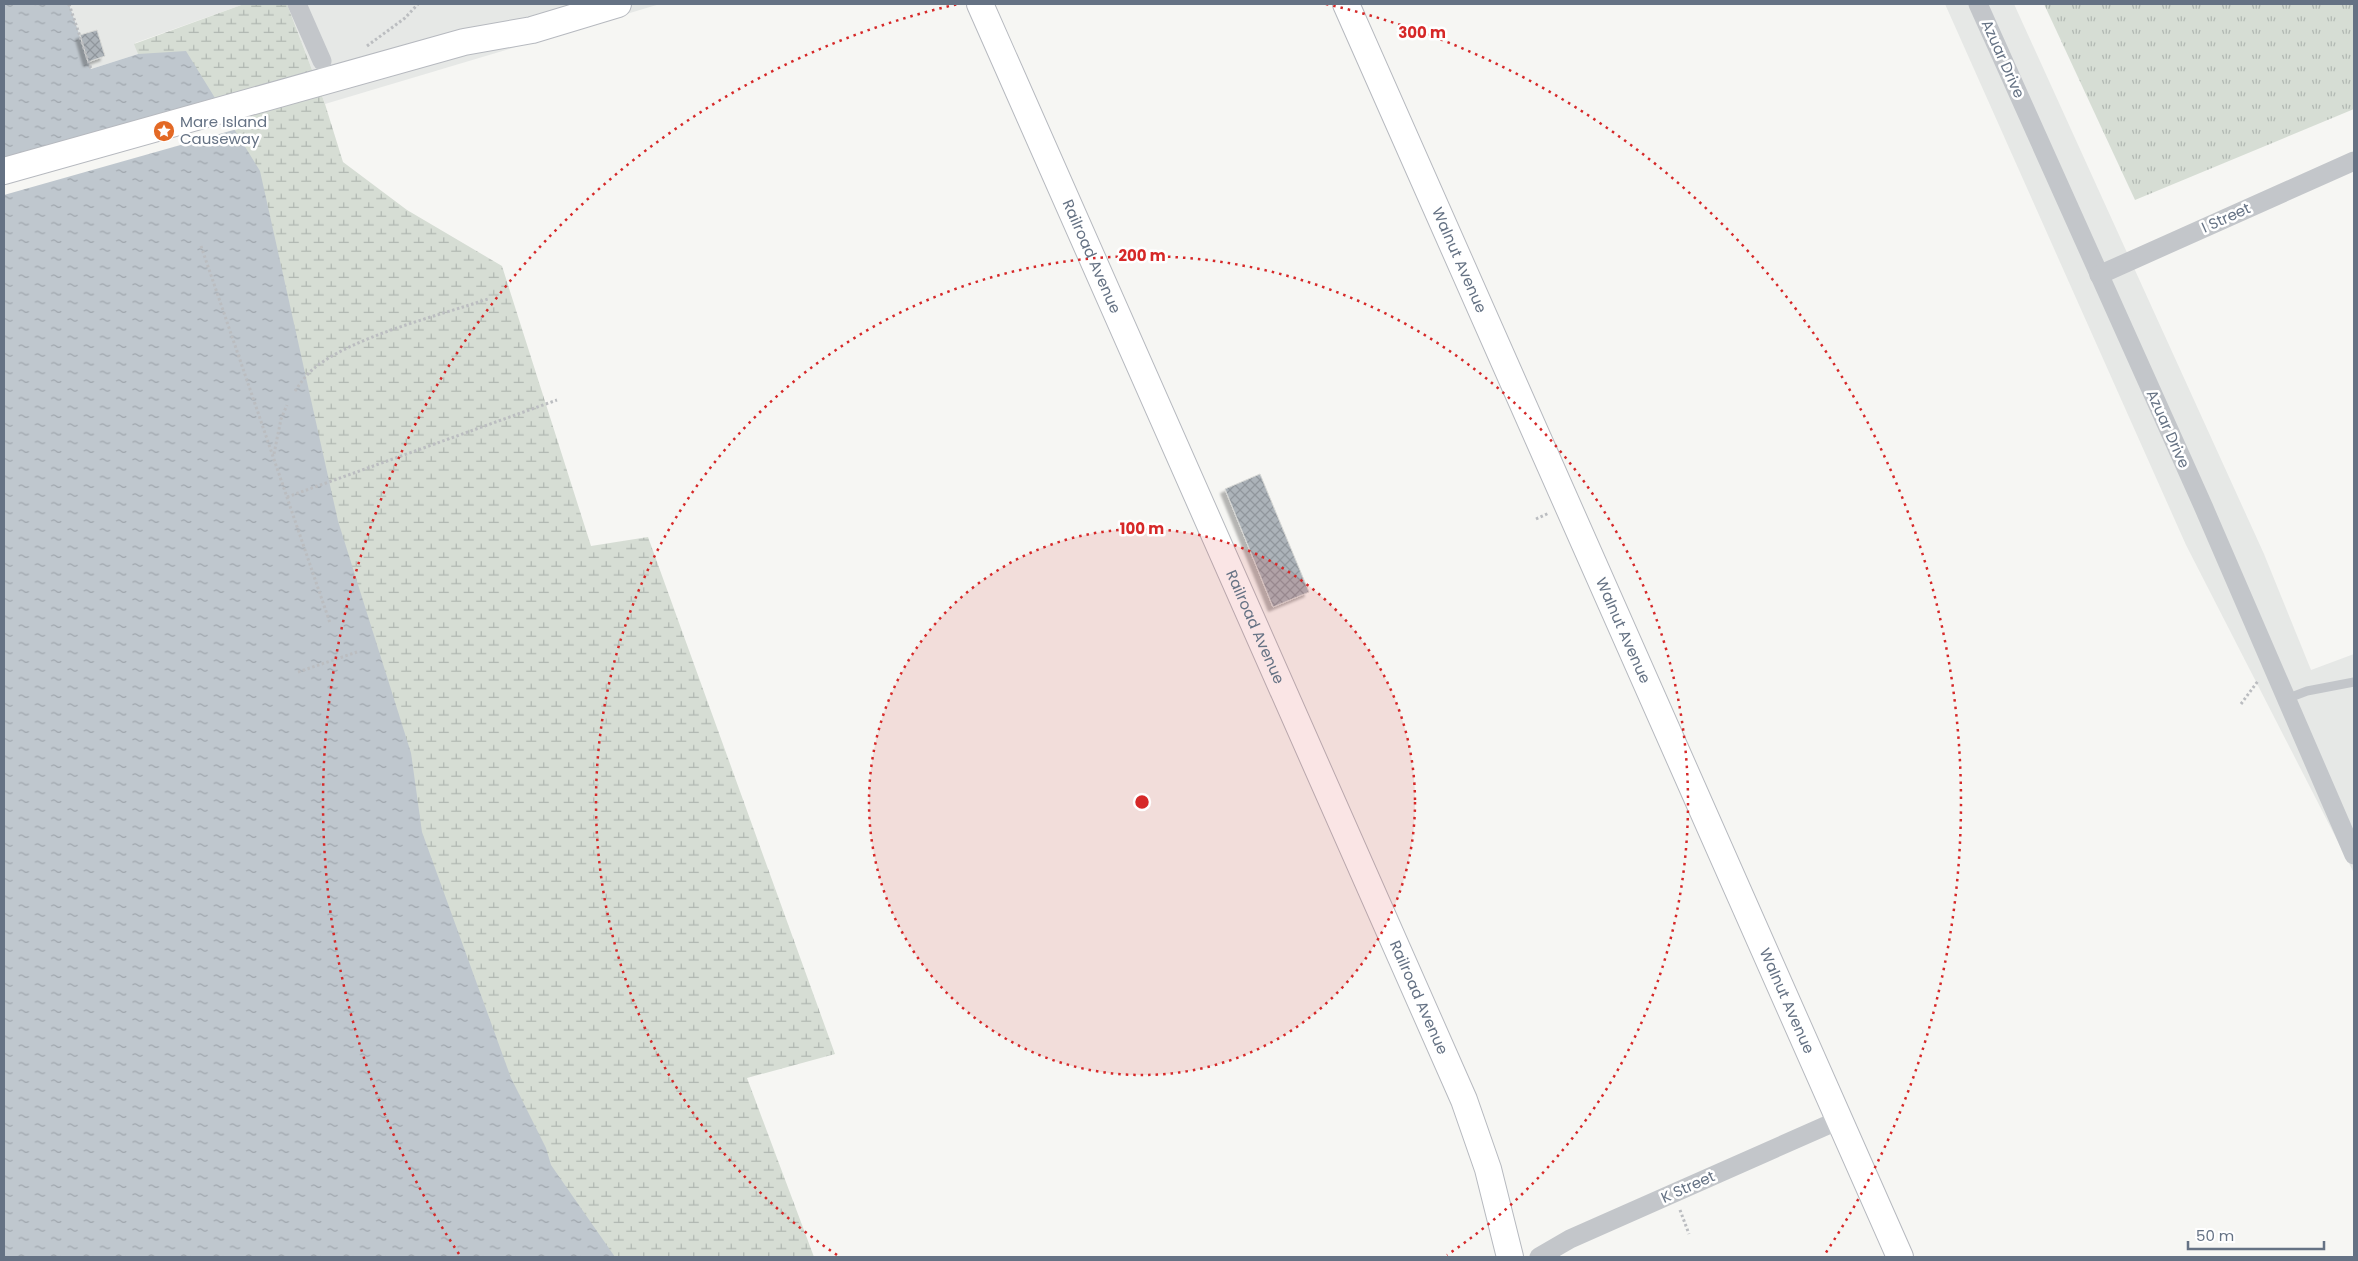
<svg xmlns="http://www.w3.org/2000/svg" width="2358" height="1261" viewBox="0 0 2358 1261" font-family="Poppins,sans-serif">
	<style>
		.built { fill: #e6e8e6 }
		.wetland { fill: url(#wetland-marsh) }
		.park { fill: url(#park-tufts) }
		.water { fill: url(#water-ripples) }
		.pier { fill: #f6f6f3 }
		.building { fill: url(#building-cross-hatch); stroke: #d7d8d5; filter: url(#shadow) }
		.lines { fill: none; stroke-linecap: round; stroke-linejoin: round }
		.secondary-casing { stroke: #b6b9bf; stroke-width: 28 }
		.path { stroke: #bbbdc0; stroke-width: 3; stroke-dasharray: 2.5 2.5; stroke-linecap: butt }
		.lane { stroke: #c3c6ca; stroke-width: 9 }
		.street { stroke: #c3c6ca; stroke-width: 19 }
		.secondary { stroke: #fff; stroke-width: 26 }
		.ring { fill: none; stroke: #d62828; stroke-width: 2.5; stroke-dasharray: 2.5 5 }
		.labels { text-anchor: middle; stroke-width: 5; stroke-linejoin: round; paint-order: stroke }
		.street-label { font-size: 15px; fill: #657284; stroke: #fff }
		.poi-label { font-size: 15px; fill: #657284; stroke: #fff; text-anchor: start }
		.centre { fill: #d62828; stroke: #fff; stroke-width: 2.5 }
		.ring-label { font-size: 15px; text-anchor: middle; font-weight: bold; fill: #d62828; stroke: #fff; stroke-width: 5; stroke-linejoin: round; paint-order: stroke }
	</style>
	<defs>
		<pattern id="wetland-marsh" width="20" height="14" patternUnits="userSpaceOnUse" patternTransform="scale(1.25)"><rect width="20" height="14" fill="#d6ddd4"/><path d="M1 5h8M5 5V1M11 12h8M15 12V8" fill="none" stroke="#b1b8b2"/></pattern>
		<pattern id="park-tufts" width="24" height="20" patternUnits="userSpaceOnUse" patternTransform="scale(1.25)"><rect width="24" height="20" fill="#d6ddd4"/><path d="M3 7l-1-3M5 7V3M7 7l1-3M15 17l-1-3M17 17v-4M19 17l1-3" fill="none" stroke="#b1b8b2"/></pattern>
		<pattern id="water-ripples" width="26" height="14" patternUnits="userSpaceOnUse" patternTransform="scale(1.25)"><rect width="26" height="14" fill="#bfc7ce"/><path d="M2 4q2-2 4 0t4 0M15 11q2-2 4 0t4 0" fill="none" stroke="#9fa6ad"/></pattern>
		<pattern id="building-cross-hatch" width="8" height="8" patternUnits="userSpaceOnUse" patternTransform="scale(1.25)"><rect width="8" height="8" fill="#acb3b9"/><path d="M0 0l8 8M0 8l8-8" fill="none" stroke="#90969c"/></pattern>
		<filter id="shadow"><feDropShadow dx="-4.5" dy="4.5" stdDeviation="1" flood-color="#0004"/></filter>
	</defs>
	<rect width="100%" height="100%" fill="#f6f6f3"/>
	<g class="built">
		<polygon points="69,4 244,4 135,43 138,54 91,69"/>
		<polygon points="287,4 660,4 325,104"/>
		<polygon points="1945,4 2014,4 2264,554 2311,670 2354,654 2354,873 2186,545"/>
	</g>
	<polygon class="wetland" points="244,4 287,4 325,104 343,162 407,210 502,266 591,546 648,537 835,1054 747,1078 814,1257 589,1257 529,1182 155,66 138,54 134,44"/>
	<polygon class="park" points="2044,4 2354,4 2354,109 2135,200"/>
	<polygon class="water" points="4,4 69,4 91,69 138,54 186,51 260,171 338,521 411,753 422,832 511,1078 546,1148 551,1165 615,1257 4,1257"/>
	<polygon class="pier" points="218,97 237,129 4,195 4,158"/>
	<g class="building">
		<polygon points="97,30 105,56 88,62 80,35"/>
		<polygon points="1260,474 1309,592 1273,607 1225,489"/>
	</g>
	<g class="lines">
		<g class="secondary-casing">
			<g id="secondary">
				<path id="s1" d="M980 4 1464 1100 1488 1169 1510 1257"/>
				<path id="s2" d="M1346 4 1900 1257"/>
				<polyline points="4,171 464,42 532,30 618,4"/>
			</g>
		</g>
		<g class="path">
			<polyline points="69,4 91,69"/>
			<polyline points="367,46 405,18 418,4"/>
			<polyline points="201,246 330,623"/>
			<path d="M295 391C300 384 305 376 312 370 350 337 438 316 488 299"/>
			<polyline points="274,454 281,419 287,405"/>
			<polyline points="287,497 557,400"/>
			<polyline points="1536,519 1549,513"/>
			<polyline points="298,672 357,652"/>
			<polyline points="2241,704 2258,681"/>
			<polyline points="1680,1210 1689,1234"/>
		</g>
		<polyline class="lane" points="2286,699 2307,691 2354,682"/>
		<g class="street">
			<polyline points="297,4 322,61"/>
			<polyline points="1978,4 2204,508 2354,855"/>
			<polyline points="2099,275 2354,161"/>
			<polyline points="1539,1257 1570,1239 1839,1120"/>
		</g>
		<use href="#secondary" class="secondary"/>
	</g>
	<circle cx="1142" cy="802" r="273" fill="#d62828" fill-opacity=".12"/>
	<g class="ring">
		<circle cx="1142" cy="802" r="273"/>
		<path d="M837 1255A546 546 0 1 1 1447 1255"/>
		<path d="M459 1254A819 819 0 0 1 958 4M1326 4A819 819 0 0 1 1825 1254"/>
	</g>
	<defs>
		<g id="sight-disc" transform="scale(1.125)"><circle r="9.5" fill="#e36925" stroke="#fff"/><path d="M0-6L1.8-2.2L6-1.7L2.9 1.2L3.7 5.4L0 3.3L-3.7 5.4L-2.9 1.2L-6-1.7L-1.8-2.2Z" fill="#fff"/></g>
	</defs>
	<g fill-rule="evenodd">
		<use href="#sight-disc" x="164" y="131"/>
	</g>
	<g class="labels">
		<g class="street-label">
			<text transform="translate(2003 59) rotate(66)" y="5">Azuar Drive</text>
			<text transform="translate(2226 218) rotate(-24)" y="5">I Street</text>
			<text dy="5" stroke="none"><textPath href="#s1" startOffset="276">Railroad Avenue</textPath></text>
			<text dy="5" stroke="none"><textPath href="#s2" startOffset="280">Walnut Avenue</textPath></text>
			<text transform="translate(2168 429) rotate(66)" y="5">Azuar Drive</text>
			<text dy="5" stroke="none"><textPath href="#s1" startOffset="681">Railroad Avenue</textPath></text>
			<text dy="5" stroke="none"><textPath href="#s2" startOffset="685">Walnut Avenue</textPath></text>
			<text dy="5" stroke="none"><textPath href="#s1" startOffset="1086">Railroad Avenue</textPath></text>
			<text dy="5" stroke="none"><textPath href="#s2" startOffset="1090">Walnut Avenue</textPath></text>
			<text transform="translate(1688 1187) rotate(-24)" y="5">K Street</text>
		</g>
		<g class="poi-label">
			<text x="180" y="127">Mare Island<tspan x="180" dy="17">Causeway</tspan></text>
		</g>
	</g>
	<circle cx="1142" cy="802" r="8" class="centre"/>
	<g class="ring-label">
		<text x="1422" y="38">300 m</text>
		<text x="1142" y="261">200 m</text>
		<text x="1142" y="534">100 m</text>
	</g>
	<rect width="2358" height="1261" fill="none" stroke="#657284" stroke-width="10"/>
	<path d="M2188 1241v8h136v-8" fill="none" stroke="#657284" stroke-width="2.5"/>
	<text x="2196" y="1241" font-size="15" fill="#657284" stroke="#ffffff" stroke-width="4" paint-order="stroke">50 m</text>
</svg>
